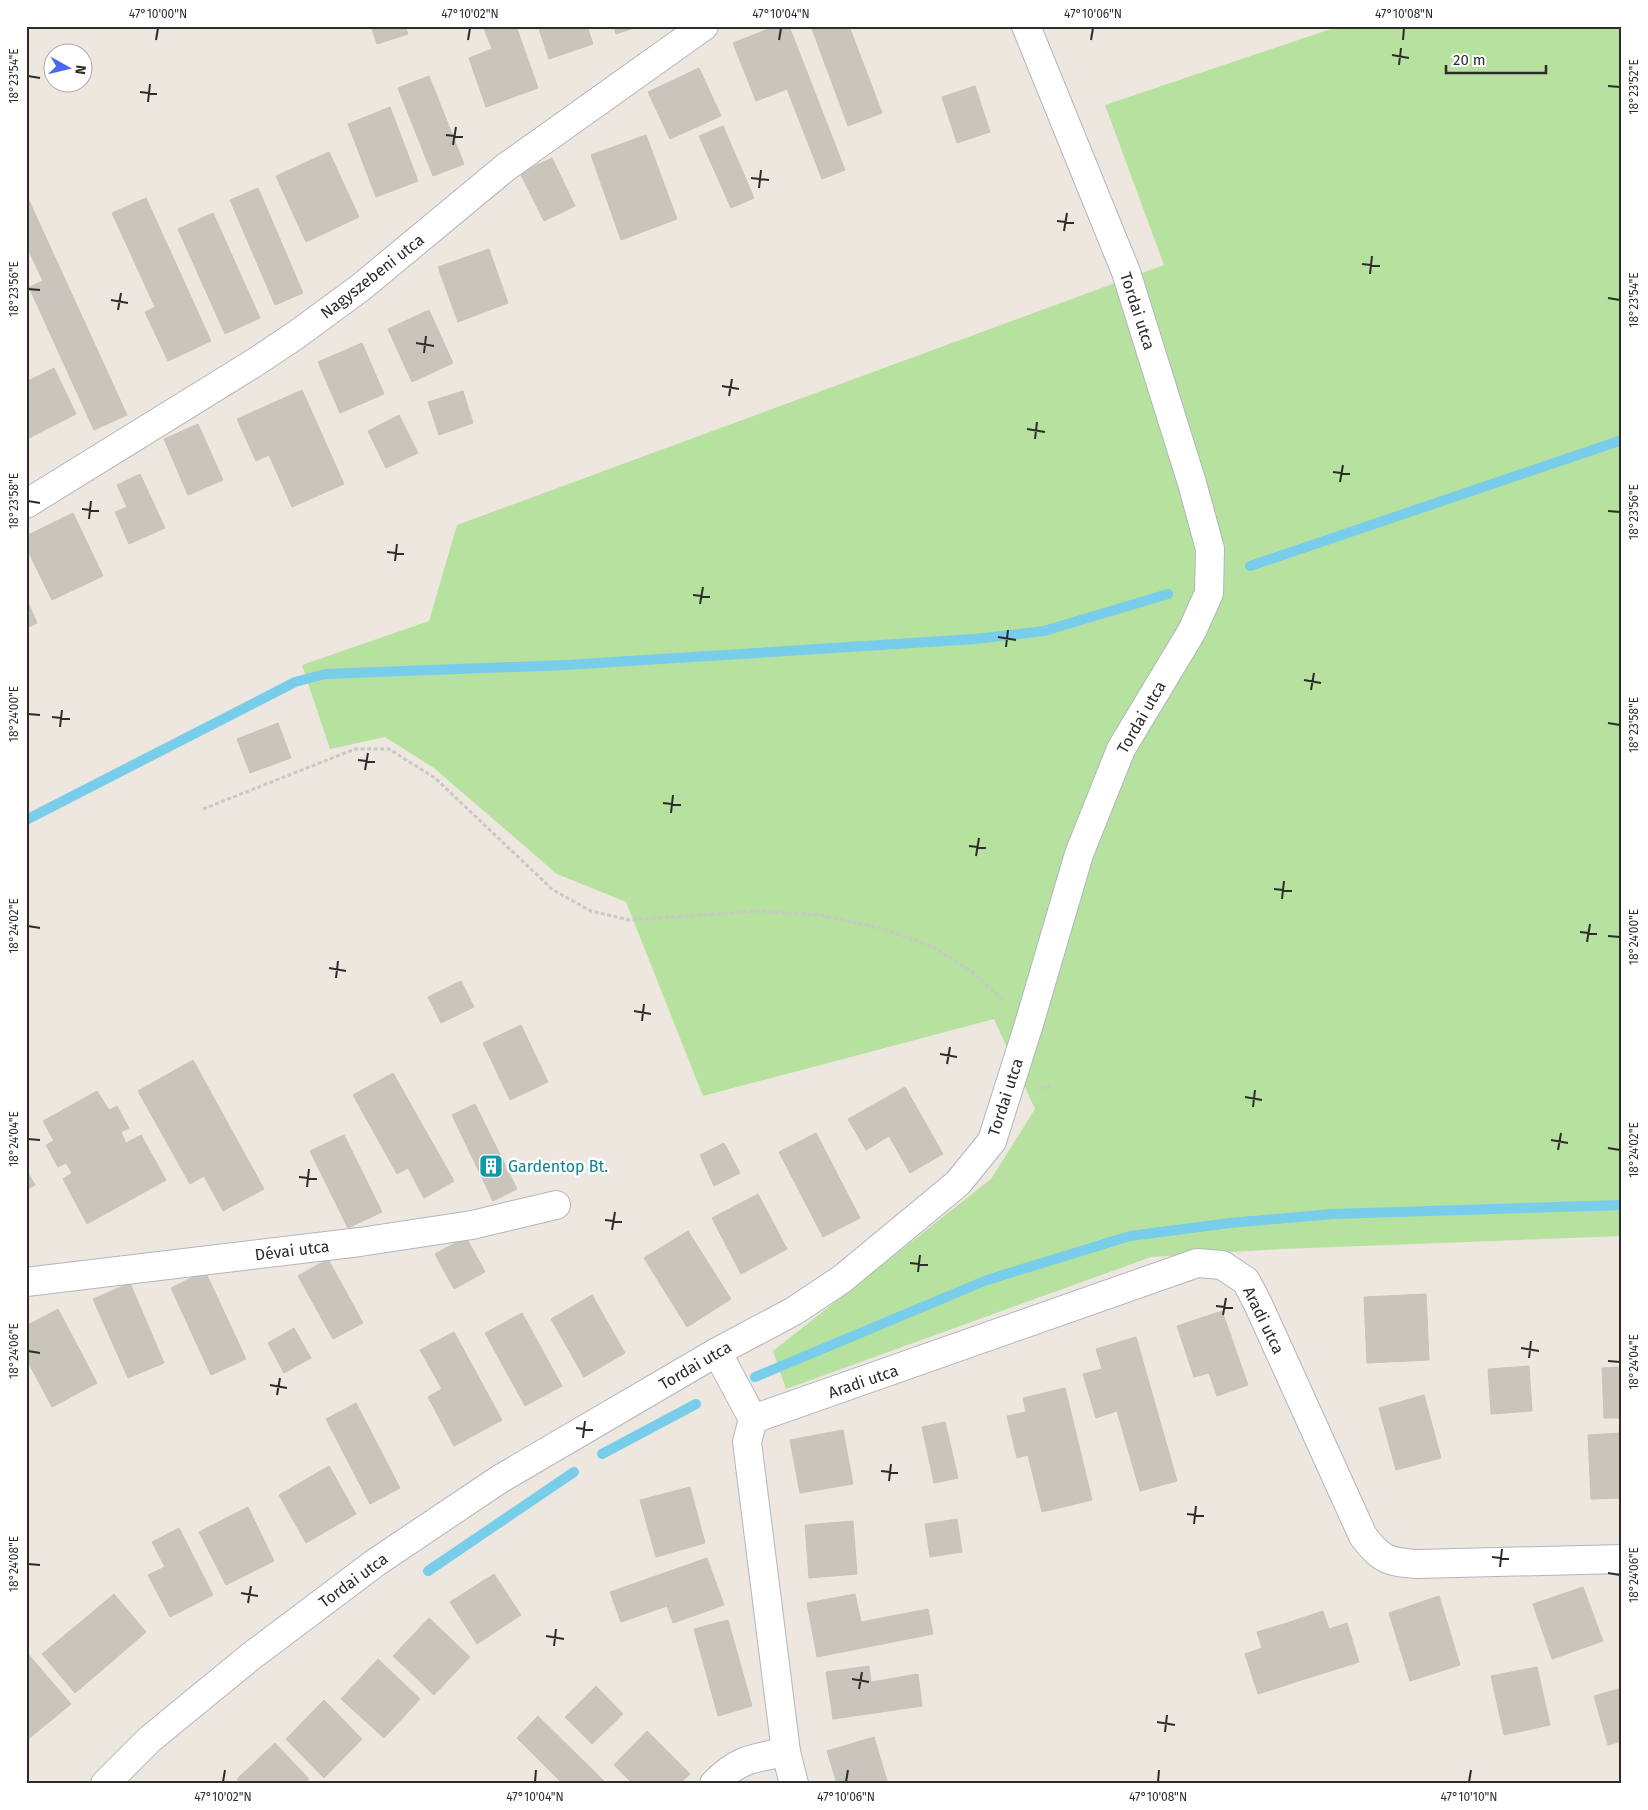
<svg xmlns="http://www.w3.org/2000/svg" width="1648" height="1810" viewBox="0 0 1648 1810" font-family="'Fira Sans',sans-serif">
	<style>
		.green { fill: #b6e19e }
		.lines { fill: none; stroke-linecap: round; stroke-linejoin: round }
		.stream { stroke: #77cdea; stroke-width: 10 }
		.building { fill: #c9c5bd; stroke: #c9c3b9 }
		.street-casing { stroke: #b2b5bf; stroke-width: 30 }
		.path { stroke: #c8c8c8; stroke-width: 3; stroke-dasharray: 4 2.5; stroke-linecap: butt }
		.street { stroke: #fff; stroke-width: 28 }
		.ticks { fill: none; stroke: #2c2c2c; stroke-width: 2 }
		.labels { text-anchor: middle; stroke-width: 5; stroke-linejoin: round; paint-order: stroke }
		.street-label { font-size: 16px; fill: #2c2c2c; stroke: #fff }
		.culture-label { font-size: 16px; fill: #0d838f; stroke: #fff; text-anchor: start }
		.neatline { fill: none; stroke: #2c2c2c; stroke-width: 2 }
		.ticks-label { font-size: 12px; text-anchor: middle; fill: #2c2c2c }
	</style>
	<rect width="100%" height="100%" fill="#ede7df"/>
	<polygon class="green" points="1340,26 1622,26 1622,1236 1282,1249 1151,1257 786,1389 773,1351 991,1179 1035,1109 994,1019 703,1096 626,902 557,874 434,768 385,737 330,749 302,665 429,621 457,525 1164,265 1105,105"/>
	<g class="lines">
		<g class="stream">
			<polyline points="1250,566 1622,440"/>
			<polyline points="26,820 295,682 325,674 566,665 975,639 1044,631 1168,594"/>
			<polyline points="755,1377 987,1280 1130,1236 1230,1223 1332,1214 1622,1205"/>
			<polyline points="602,1454 696,1404"/>
			<polyline points="428,1571 574,1472"/>
		</g>
	</g>
	<g class="building">
		<polygon points="371,26 405,26 408,34 377,44"/>
		<polygon points="483,26 516,26 538,88 486,107 469,58 492,49"/>
		<polygon points="538,26 587,26 593,44 549,59"/>
		<polygon points="614,26 640,26 616,34"/>
		<polygon points="776,26 789,26 845,170 822,179 787,89 756,101 733,43"/>
		<polygon points="811,26 849,26 882,113 848,126"/>
		<polygon points="699,68 721,116 670,139 648,92"/>
		<polygon points="429,76 464,164 433,176 398,88"/>
		<polygon points="975,86 990,132 957,143 942,97"/>
		<polygon points="390,107 418,181 376,197 348,124"/>
		<polygon points="723,126 754,198 731,208 699,136"/>
		<polygon points="646,135 677,219 621,240 591,155"/>
		<polygon points="329,152 359,217 306,242 276,176"/>
		<polygon points="552,158 575,206 544,221 520,173"/>
		<polygon points="258,188 303,293 275,305 230,200"/>
		<polygon points="26,194 127,415 94,430 29,287 43,281 26,245"/>
		<polygon points="146,198 211,341 168,361 145,312 155,307 112,213"/>
		<polygon points="213,213 260,318 225,334 178,229"/>
		<polygon points="489,249 508,303 458,322 438,267"/>
		<polygon points="429,310 453,363 412,382 388,329"/>
		<polygon points="362,343 384,394 340,413 318,362"/>
		<polygon points="54,368 76,414 27,439 26,382"/>
		<polygon points="302,390 344,484 292,507 269,455 256,461 237,419"/>
		<polygon points="463,391 473,423 439,435 428,402"/>
		<polygon points="399,415 418,453 386,468 368,431"/>
		<polygon points="198,424 223,480 188,495 164,439"/>
		<polygon points="140,474 165,528 129,544 115,512 127,507 117,485"/>
		<polygon points="73,513 103,576 52,600 26,547 26,536"/>
		<polygon points="26,598 37,623 26,628"/>
		<polygon points="278,723 291,758 250,773 237,739"/>
		<polygon points="461,981 474,1007 441,1023 428,997"/>
		<polygon points="521,1025 548,1082 510,1100 483,1043"/>
		<polygon points="193,1060 264,1189 223,1211 204,1176 190,1184 138,1091"/>
		<polygon points="393,1073 454,1181 424,1198 408,1168 397,1174 353,1095"/>
		<polygon points="905,1087 943,1154 910,1173 889,1136 866,1150 848,1119"/>
		<polygon points="97,1091 109,1110 117,1106 129,1128 121,1132 126,1143 141,1135 166,1180 87,1224 63,1179 72,1173 66,1163 58,1167 46,1145 54,1141 43,1121"/>
		<polygon points="475,1104 517,1189 493,1201 452,1115"/>
		<polygon points="816,1133 860,1218 823,1237 779,1152"/>
		<polygon points="344,1135 382,1212 348,1228 310,1151"/>
		<polygon points="724,1143 740,1173 714,1186 700,1155"/>
		<polygon points="26,1169 35,1185 26,1190"/>
		<polygon points="758,1194 787,1249 741,1274 712,1218"/>
		<polygon points="688,1231 731,1299 687,1327 644,1258"/>
		<polygon points="466,1237 485,1272 454,1289 435,1254"/>
		<polygon points="328,1259 363,1323 333,1339 298,1276"/>
		<polygon points="205,1271 246,1359 211,1375 171,1288"/>
		<polygon points="130,1283 164,1363 128,1378 93,1299"/>
		<polygon points="1426,1294 1429,1360 1367,1363 1364,1297"/>
		<polygon points="592,1295 625,1353 584,1377 551,1319"/>
		<polygon points="58,1309 97,1383 52,1407 26,1358 26,1326"/>
		<polygon points="1222,1311 1248,1385 1217,1396 1209,1373 1194,1377 1177,1326"/>
		<polygon points="522,1313 562,1386 525,1406 485,1333"/>
		<polygon points="294,1328 311,1358 284,1373 268,1343"/>
		<polygon points="454,1332 502,1420 454,1446 428,1397 442,1389 420,1350"/>
		<polygon points="1136,1337 1177,1481 1140,1491 1117,1411 1096,1418 1083,1374 1102,1369 1096,1349"/>
		<polygon points="1529,1366 1532,1411 1491,1414 1488,1369"/>
		<polygon points="1622,1367 1622,1418 1604,1418 1602,1368"/>
		<polygon points="1065,1388 1092,1500 1042,1512 1028,1455 1017,1458 1007,1416 1026,1412 1023,1398"/>
		<polygon points="1424,1395 1441,1458 1396,1470 1379,1408"/>
		<polygon points="356,1403 400,1488 370,1504 326,1419"/>
		<polygon points="945,1422 958,1478 934,1483 922,1427"/>
		<polygon points="843,1430 853,1484 800,1493 790,1440"/>
		<polygon points="1622,1433 1622,1498 1591,1499 1588,1435"/>
		<polygon points="329,1466 356,1514 306,1543 279,1495"/>
		<polygon points="690,1487 705,1543 656,1557 640,1500"/>
		<polygon points="248,1507 274,1561 226,1585 199,1532"/>
		<polygon points="957,1519 962,1552 930,1557 925,1524"/>
		<polygon points="853,1521 857,1574 809,1578 805,1525"/>
		<polygon points="179,1528 213,1595 170,1617 148,1575 165,1567 152,1542"/>
		<polygon points="707,1558 724,1605 673,1623 667,1606 621,1622 610,1592"/>
		<polygon points="494,1574 521,1615 477,1644 450,1602"/>
		<polygon points="1583,1587 1603,1641 1552,1659 1533,1604"/>
		<polygon points="114,1594 146,1632 109,1664 77,1625"/>
		<polygon points="855,1594 861,1622 928,1609 933,1634 817,1657 807,1603"/>
		<polygon points="1439,1596 1460,1665 1410,1681 1389,1613"/>
		<polygon points="1323,1611 1329,1629 1347,1623 1359,1662 1305,1679 1287,1623"/>
		<polygon points="429,1618 470,1657 434,1695 393,1656"/>
		<polygon points="728,1620 752,1706 718,1716 694,1629"/>
		<polygon points="1287,1623 1305,1679 1258,1694 1245,1654 1262,1648 1257,1632"/>
		<polygon points="77,1625 109,1664 75,1693 42,1654"/>
		<polygon points="28,1654 71,1704 27,1740 26,1656"/>
		<polygon points="378,1659 420,1699 384,1738 341,1699"/>
		<polygon points="869,1666 871,1682 918,1674 922,1706 833,1719 826,1672"/>
		<polygon points="1537,1667 1550,1725 1504,1735 1491,1676"/>
		<polygon points="596,1686 623,1714 592,1744 565,1717"/>
		<polygon points="1618,1689 1622,1704 1622,1741 1608,1745 1594,1696"/>
		<polygon points="324,1700 362,1739 324,1778 286,1739"/>
		<polygon points="538,1716 607,1784 563,1784 517,1738"/>
		<polygon points="647,1731 690,1774 679,1784 633,1784 614,1765"/>
		<polygon points="874,1737 888,1784 837,1784 827,1751"/>
		<polygon points="275,1743 309,1779 304,1784 241,1784 237,1779"/>
	</g>
	<g class="lines">
		<g class="street-casing">
			<g id="street">
				<polyline points="26,504 254,363 296,335 360,288 506,167 704,26"/>
				<polyline points="26,1282 360,1242 472,1225 556,1205"/>
				<polyline points="717,1352 753,1419 747,1442 786,1752 794,1784"/>
				<path d="M753 1419 1197 1263 1222 1265 1246 1281 1258 1304 1363 1536C1381 1560 1388 1562 1417 1564L1622 1559"/>
				<polyline points="105,1784 150,1739 250,1657 375,1563 500,1479 717,1352 794,1311 842,1279 958,1183 992,1141 1029,1024 1079,854 1121,749 1192,631 1209,593 1210,549 1192,483 1126,272 1026,26"/>
				<path d="M714 1784C737 1759 754 1758 786 1752"/>
			</g>
		</g>
		<g class="path">
			<polyline points="203,809 355,749 389,749 435,778 553,890 591,911 629,920 758,911 820,915 880,928 929,945 970,970 1004,1001"/>
			<polyline points="1041,1088 1050,1086"/>
		</g>
		<use href="#street" class="street"/>
	</g>
	<path class="ticks" d="M156 40 158 28M468 40 470 28M779 40 781 28M1091 40 1093 28M1403 40 1404 28M1392 55 1409 58M1399 65 1401 48M28 76 40 78M1608 86 1620 87M140 92 157 94M148 102 150 84M446 135 463 137M453 145 456 127M751 178 769 180M759 188 761 170M1057 221 1074 223M1064 231 1067 213M1362 264 1380 266M1370 274 1372 256M28 289 40 290M1608 298 1620 300M111 300 128 303M118 310 121 293M416 343 434 346M424 353 426 336M722 386 739 389M729 396 732 379M1027 429 1045 432M1035 439 1037 422M1333 472 1350 474M1340 482 1343 465M28 501 40 503M82 509 99 511M1608 511 1620 512M89 519 91 501M387 552 404 554M395 561 397 544M693 595 710 597M700 604 703 587M998 637 1016 640M1006 647 1008 630M1304 680 1321 683M1311 690 1314 673M28 714 40 715M52 717 70 719M1608 723 1620 725M60 727 62 710M358 760 375 762M365 770 368 753M663 803 681 805M671 813 673 795M969 846 986 848M976 856 979 838M1274 889 1292 891M1282 899 1284 881M28 926 40 928M1580 932 1597 934M1608 936 1620 937M1587 942 1590 924M329 968 346 971M336 978 338 961M634 1011 651 1014M642 1021 644 1004M940 1054 957 1057M947 1064 950 1047M1245 1097 1262 1100M1253 1107 1255 1090M28 1139 40 1140M1551 1140 1568 1143M1608 1148 1620 1150M1558 1150 1561 1133M299 1177 317 1179M307 1187 309 1169M605 1220 622 1222M612 1230 615 1212M910 1263 928 1265M918 1272 920 1255M1216 1306 1233 1308M1223 1315 1226 1298M1521 1348 1539 1351M28 1351 40 1353M1529 1358 1531 1341M1608 1361 1620 1362M270 1385 287 1388M277 1395 280 1378M576 1428 593 1430M583 1438 585 1421M881 1471 898 1473M889 1481 891 1464M1187 1514 1204 1516M1194 1524 1196 1506M1492 1557 1509 1559M28 1564 40 1565M1500 1567 1502 1549M1608 1573 1620 1575M241 1593 258 1596M248 1603 251 1586M546 1636 564 1639M554 1646 556 1629M852 1679 869 1682M859 1689 862 1672M1157 1722 1175 1725M1165 1732 1167 1715M223 1782 225 1770M535 1782 536 1770M846 1782 848 1770M1158 1782 1159 1770M1469 1782 1471 1770"/>
	<defs>
		<g id="building-square" transform="scale(1.25)"><rect x="-9" y="-9" width="18" height="18" rx="4" fill="#0f9aa8" stroke="#fff"/><path d="M-4-6H4V6H1V3H-1V6H-4ZM-2.5-4.3h1.7v1.8h-1.7ZM.8-4.3h1.7v1.8H.8ZM-2.5-1h1.7V.8h-1.7ZM.8-1h1.7V.8H.8Z" fill="#fff"/></g>
	</defs>
	<g fill-rule="evenodd">
		<use href="#building-square" x="491" y="1166"/>
	</g>
	<g class="labels">
		<g class="street-label">
			<text transform="translate(372 276) rotate(-38)" y="6">Nagyszebeni utca</text>
			<text transform="translate(1138 311) rotate(72)" y="6">Tordai utca</text>
			<text transform="translate(1141 717) rotate(-60)" y="6">Tordai utca</text>
			<text transform="translate(1005 1097) rotate(-72)" y="6">Tordai utca</text>
			<text transform="translate(292 1250) rotate(-7)" y="6">Dévai utca</text>
			<text transform="translate(1264 1320) rotate(64)" y="6">Aradi utca</text>
			<text transform="translate(695 1365) rotate(-30)" y="6">Tordai utca</text>
			<text transform="translate(863 1381) rotate(-19)" y="6">Aradi utca</text>
			<text transform="translate(353 1580) rotate(-36)" y="6">Tordai utca</text>
		</g>
		<g class="culture-label">
			<text x="508" y="1172">Gardentop Bt.</text>
		</g>
	</g>
	<rect width="1648" height="1810" fill="none" stroke="#ffffff" stroke-width="55"/>
	<g transform="translate(68 68) rotate(98)"><circle r="24" fill="#ffffff" stroke="#ababab"/>
	<path d="M0-4L9 19L0 12L-9 19Z" fill="#4768f3"/>
	<text y="-8" font-size="14" font-weight="bold" text-anchor="middle" fill="#2c2c2c">N</text>
	</g>
	<path d="M1446 65v8h100v-8" fill="none" stroke="#2c2c2c" stroke-width="2.5"/>
	<text x="1453" y="65" font-size="15" fill="#2c2c2c" stroke="#ffffff" stroke-width="4" paint-order="stroke">20 m</text>
	<rect x="28" y="28" width="1592" height="1754" class="neatline"/>
	<g class="ticks-label">
		<text x="158" y="18">47°10'00"N</text>
		<text x="470" y="18">47°10'02"N</text>
		<text x="781" y="18">47°10'04"N</text>
		<text x="1093" y="18">47°10'06"N</text>
		<text x="1404" y="18">47°10'08"N</text>
		<text transform="translate(14 76) rotate(-90)" y="4">18°23'54"E</text>
		<text transform="translate(1634 87) rotate(-90)" y="4">18°23'52"E</text>
		<text transform="translate(14 289) rotate(-90)" y="4">18°23'56"E</text>
		<text transform="translate(1634 300) rotate(-90)" y="4">18°23'54"E</text>
		<text transform="translate(14 501) rotate(-90)" y="4">18°23'58"E</text>
		<text transform="translate(1634 512) rotate(-90)" y="4">18°23'56"E</text>
		<text transform="translate(14 714) rotate(-90)" y="4">18°24'00"E</text>
		<text transform="translate(1634 725) rotate(-90)" y="4">18°23'58"E</text>
		<text transform="translate(14 926) rotate(-90)" y="4">18°24'02"E</text>
		<text transform="translate(1634 937) rotate(-90)" y="4">18°24'00"E</text>
		<text transform="translate(14 1139) rotate(-90)" y="4">18°24'04"E</text>
		<text transform="translate(1634 1150) rotate(-90)" y="4">18°24'02"E</text>
		<text transform="translate(14 1351) rotate(-90)" y="4">18°24'06"E</text>
		<text transform="translate(1634 1362) rotate(-90)" y="4">18°24'04"E</text>
		<text transform="translate(14 1564) rotate(-90)" y="4">18°24'08"E</text>
		<text transform="translate(1634 1575) rotate(-90)" y="4">18°24'06"E</text>
		<text x="223" y="1801">47°10'02"N</text>
		<text x="535" y="1801">47°10'04"N</text>
		<text x="846" y="1801">47°10'06"N</text>
		<text x="1158" y="1801">47°10'08"N</text>
		<text x="1469" y="1801">47°10'10"N</text>
	</g>
</svg>
